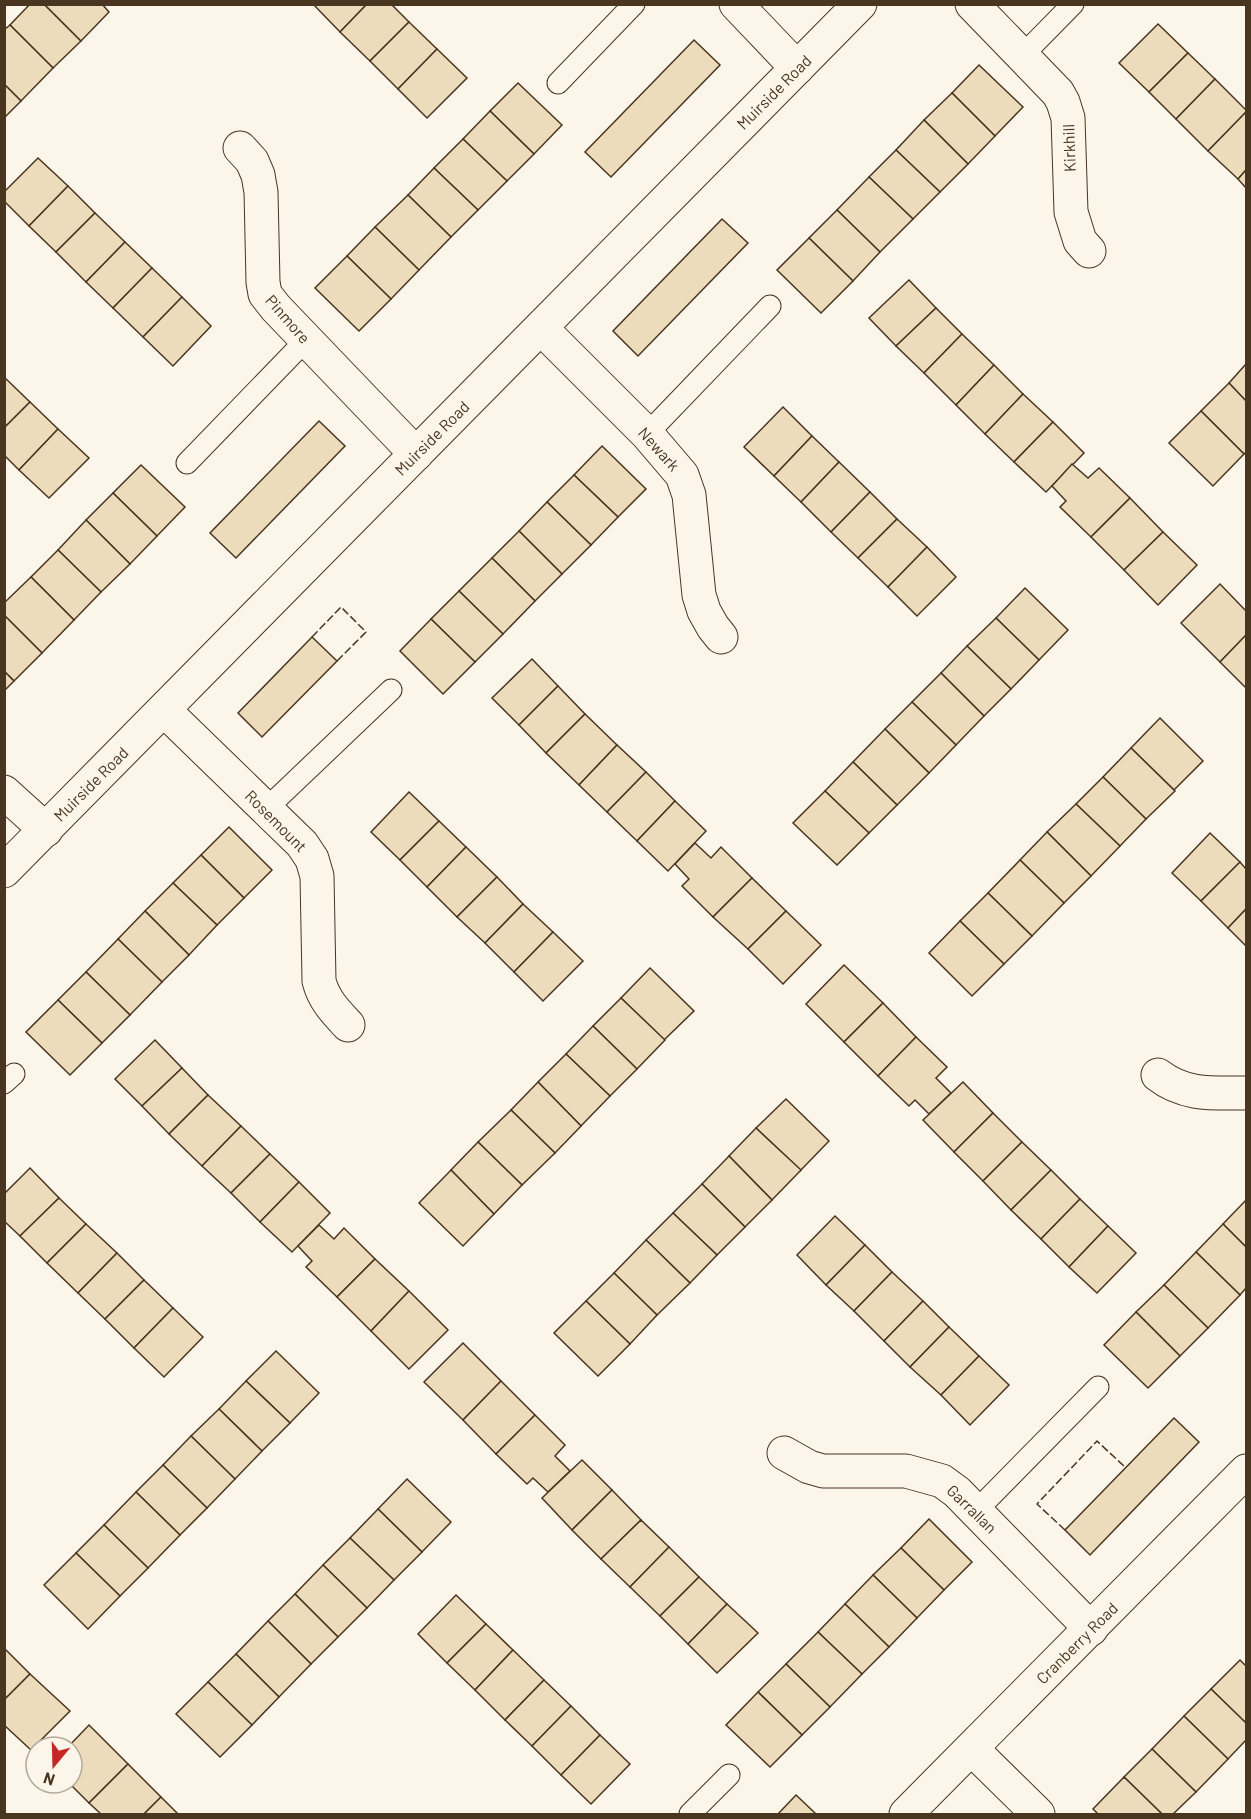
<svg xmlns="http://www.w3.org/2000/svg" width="1251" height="1819" viewBox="0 0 1251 1819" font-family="Barlow,sans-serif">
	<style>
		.building { fill: #ecdcbc; stroke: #4a3520; stroke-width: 1.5 }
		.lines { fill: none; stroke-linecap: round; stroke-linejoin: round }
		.lane-casing { stroke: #4a3520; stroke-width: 23 }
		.street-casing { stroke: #4a3520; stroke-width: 35 }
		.lane { stroke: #fbf6e9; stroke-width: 21 }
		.street { stroke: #fbf6e9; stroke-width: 33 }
		.fence { stroke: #4a3520; stroke-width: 1.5; stroke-dasharray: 8 3; stroke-linecap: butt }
		.labels { text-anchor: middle; stroke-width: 4.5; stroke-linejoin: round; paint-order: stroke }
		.street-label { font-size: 16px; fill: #4a3520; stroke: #fbf6e9 }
	</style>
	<rect width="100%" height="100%" fill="#fbf6e9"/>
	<g class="building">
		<polygon points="30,4 44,4 81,41 53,68 10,25"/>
		<polygon points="44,4 102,4 109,12 81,41"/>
		<polygon points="313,4 367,4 340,32"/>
		<polygon points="367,4 391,4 409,22 370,61 340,32"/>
		<polygon points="409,22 437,49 398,89 370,61"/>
		<polygon points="1158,24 1188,53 1149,92 1119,63"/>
		<polygon points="10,25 53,68 21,101 4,84 4,30"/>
		<polygon points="694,40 720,65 611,177 585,152"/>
		<polygon points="437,49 467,78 427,118 398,89"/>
		<polygon points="1188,53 1215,79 1176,119 1149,92"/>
		<polygon points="979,65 1023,107 995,136 952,93"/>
		<polygon points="1215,79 1246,110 1246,112 1208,151 1176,119"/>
		<polygon points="518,83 562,125 534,154 490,111"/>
		<polygon points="4,84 21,101 4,118"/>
		<polygon points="952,93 995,136 968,164 924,120"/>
		<polygon points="490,111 534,154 507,181 463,139"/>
		<polygon points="1246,112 1246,170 1238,179 1208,151"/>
		<polygon points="924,120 968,164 940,192 896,150"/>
		<polygon points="463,139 507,181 478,210 434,168"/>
		<polygon points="896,150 940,192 913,219 869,177"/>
		<polygon points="38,158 68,186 29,226 4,201 4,192"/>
		<polygon points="434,168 478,210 451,237 408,195"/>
		<polygon points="1246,170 1246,188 1238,179"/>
		<polygon points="869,177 913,219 880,252 837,210"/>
		<polygon points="68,186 95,213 56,252 29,226"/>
		<polygon points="408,195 451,237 419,270 375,227"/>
		<polygon points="837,210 880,252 853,281 809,238"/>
		<polygon points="95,213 125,242 86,282 56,252"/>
		<polygon points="722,219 748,243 638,356 613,331"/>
		<polygon points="375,227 419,270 391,299 347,256"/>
		<polygon points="809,238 853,281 821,313 777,270"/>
		<polygon points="125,242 152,268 113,308 86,282"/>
		<polygon points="347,256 391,299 359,331 315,288"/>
		<polygon points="152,268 182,297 143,337 113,308"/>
		<polygon points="909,280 936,308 896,346 869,318"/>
		<polygon points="182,297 211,326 173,366 143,337"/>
		<polygon points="936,308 962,334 924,373 896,346"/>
		<polygon points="962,334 994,365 956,405 924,373"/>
		<polygon points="1246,364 1246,401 1229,383"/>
		<polygon points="994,365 1023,394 985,434 956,405"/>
		<polygon points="4,377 30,402 4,428"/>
		<polygon points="1229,383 1246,401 1246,452 1244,454 1201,411"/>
		<polygon points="1023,394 1053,422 1014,462 985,434"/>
		<polygon points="30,402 58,429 19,470 4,455 4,428"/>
		<polygon points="783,407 812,436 774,476 744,447"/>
		<polygon points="1201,411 1244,454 1213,486 1169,443"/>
		<polygon points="319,421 345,446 236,558 210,533"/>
		<polygon points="1053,422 1084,453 1046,492 1014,462"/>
		<polygon points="58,429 89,458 49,498 19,470"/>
		<polygon points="812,436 839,462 801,502 774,476"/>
		<polygon points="602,446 646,489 618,517 574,475"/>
		<polygon points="839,462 870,492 831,532 801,502"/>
		<polygon points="1072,464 1088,478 1099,468 1130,498 1091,537 1060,507 1066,501 1052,486"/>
		<polygon points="141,465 185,507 157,536 113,493"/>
		<polygon points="574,475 618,517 591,545 547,502"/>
		<polygon points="870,492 897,519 858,558 831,532"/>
		<polygon points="113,493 157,536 130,564 86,520"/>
		<polygon points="1130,498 1163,532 1124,570 1091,537"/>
		<polygon points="547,502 591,545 562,574 519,531"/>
		<polygon points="897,519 927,547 888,587 858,558"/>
		<polygon points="86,520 130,564 101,592 58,550"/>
		<polygon points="519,531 562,574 535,601 492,558"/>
		<polygon points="1163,532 1197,565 1158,605 1124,570"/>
		<polygon points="927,547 956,577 917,616 888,587"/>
		<polygon points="58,550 101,592 74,620 31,577"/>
		<polygon points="492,558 535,601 503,634 459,591"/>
		<polygon points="31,577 74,620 42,653 4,615 4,603"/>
		<polygon points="1220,584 1246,611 1246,635 1220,662 1181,623"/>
		<polygon points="1025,588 1068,630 1039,660 996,618"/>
		<polygon points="459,591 503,634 475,662 431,619"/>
		<polygon points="4,615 42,653 14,681 4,671"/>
		<polygon points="996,618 1039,660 1011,689 967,646"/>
		<polygon points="431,619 475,662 443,694 400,651"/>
		<polygon points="1246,635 1246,688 1220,662"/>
		<polygon points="312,637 337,661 262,737 238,713"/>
		<polygon points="967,646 1011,689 984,716 941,673"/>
		<polygon points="532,659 558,686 519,725 492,698"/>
		<polygon points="4,671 14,681 4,691"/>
		<polygon points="941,673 984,716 956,745 912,702"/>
		<polygon points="558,686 585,714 546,753 519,725"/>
		<polygon points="912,702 956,745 929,773 885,729"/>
		<polygon points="585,714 617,745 579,785 546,753"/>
		<polygon points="1160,718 1203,761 1174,790 1131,748"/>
		<polygon points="885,729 929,773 897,805 853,762"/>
		<polygon points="617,745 646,772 607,812 579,785"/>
		<polygon points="1131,748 1175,791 1146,819 1103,777"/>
		<polygon points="853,762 897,805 869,833 825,791"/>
		<polygon points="646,772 675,801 637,841 607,812"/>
		<polygon points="1103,777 1146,819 1120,846 1076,804"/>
		<polygon points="825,791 869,833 837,865 793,823"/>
		<polygon points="409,792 439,821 400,860 371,832"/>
		<polygon points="675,801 706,831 668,871 637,841"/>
		<polygon points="1076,804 1120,846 1091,876 1047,832"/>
		<polygon points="439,821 466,847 427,887 400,860"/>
		<polygon points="229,827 272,870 244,898 201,855"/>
		<polygon points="1047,832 1091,876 1064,903 1020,860"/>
		<polygon points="1210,833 1240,862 1201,901 1172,873"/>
		<polygon points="695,843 711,858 721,847 752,878 713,917 682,886 689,879 675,864"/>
		<polygon points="466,847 497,877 457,917 427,887"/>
		<polygon points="201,855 244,898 217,925 173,883"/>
		<polygon points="1020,860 1064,903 1032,936 988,893"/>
		<polygon points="1240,862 1246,869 1246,909 1228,928 1201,901"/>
		<polygon points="497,877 523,904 485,943 457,917"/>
		<polygon points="752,878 786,911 748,949 713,917"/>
		<polygon points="173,883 217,925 189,955 145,911"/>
		<polygon points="988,893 1032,936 1004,964 960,921"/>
		<polygon points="523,904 553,932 514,972 485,943"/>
		<polygon points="1246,909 1246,946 1228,928"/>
		<polygon points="145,911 189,955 162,982 118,939"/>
		<polygon points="786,911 821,945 783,984 748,949"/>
		<polygon points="960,921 1004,964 972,996 929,953"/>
		<polygon points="553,932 583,961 543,1001 514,972"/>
		<polygon points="118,939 162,982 130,1015 86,972"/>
		<polygon points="844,965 883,1003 844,1042 806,1004"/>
		<polygon points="650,968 694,1011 664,1040 621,998"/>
		<polygon points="86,972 130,1015 102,1043 58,1000"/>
		<polygon points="621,998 665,1040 637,1069 593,1026"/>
		<polygon points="58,1000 102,1043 70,1075 26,1032"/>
		<polygon points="883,1003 916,1037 878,1076 844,1042"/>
		<polygon points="593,1026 637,1069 610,1096 566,1054"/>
		<polygon points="916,1037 947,1067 936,1078 951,1093 929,1114 915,1100 909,1106 878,1076"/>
		<polygon points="155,1040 182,1068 142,1106 115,1079"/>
		<polygon points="566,1054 610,1096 581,1126 538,1082"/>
		<polygon points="182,1068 208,1095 169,1134 142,1106"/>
		<polygon points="538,1082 581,1126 555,1153 511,1110"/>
		<polygon points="963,1082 993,1113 954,1152 923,1120"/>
		<polygon points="208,1095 241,1126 202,1166 169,1134"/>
		<polygon points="786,1099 829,1141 800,1171 756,1128"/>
		<polygon points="511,1110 555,1153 522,1185 478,1142"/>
		<polygon points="993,1113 1022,1142 983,1181 954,1152"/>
		<polygon points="241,1126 270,1154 231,1193 202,1166"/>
		<polygon points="756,1128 801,1170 772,1200 729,1156"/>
		<polygon points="478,1142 522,1185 494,1214 451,1170"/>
		<polygon points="1022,1142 1051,1170 1011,1210 983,1181"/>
		<polygon points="270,1154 299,1182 260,1222 231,1193"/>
		<polygon points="729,1156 772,1200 745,1227 702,1184"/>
		<polygon points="30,1168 59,1198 20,1236 4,1221 4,1194"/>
		<polygon points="451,1170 494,1214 463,1246 419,1203"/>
		<polygon points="1051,1170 1080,1199 1041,1239 1011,1210"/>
		<polygon points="299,1182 330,1213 292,1252 260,1222"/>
		<polygon points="702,1184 745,1227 717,1255 673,1213"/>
		<polygon points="59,1198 86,1224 47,1263 20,1236"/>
		<polygon points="1080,1199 1108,1226 1069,1267 1041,1239"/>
		<polygon points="1246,1200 1246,1247 1223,1224"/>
		<polygon points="673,1213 717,1255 690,1283 646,1240"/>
		<polygon points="835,1216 865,1245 826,1285 797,1255"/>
		<polygon points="86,1224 117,1253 78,1293 47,1263"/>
		<polygon points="1223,1224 1246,1247 1246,1288 1240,1295 1196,1252"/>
		<polygon points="319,1225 334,1239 344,1228 375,1259 337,1297 306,1267 312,1261 298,1246"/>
		<polygon points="1108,1226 1136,1253 1097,1293 1069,1267"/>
		<polygon points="646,1240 690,1283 657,1315 614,1273"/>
		<polygon points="865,1245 892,1272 854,1311 826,1285"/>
		<polygon points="1196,1252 1240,1295 1208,1328 1164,1285"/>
		<polygon points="117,1253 144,1280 105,1319 78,1293"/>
		<polygon points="375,1259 409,1291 371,1331 337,1297"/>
		<polygon points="892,1272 923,1301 884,1341 854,1311"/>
		<polygon points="614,1273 657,1315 630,1344 586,1301"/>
		<polygon points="144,1280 173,1308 134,1348 105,1319"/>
		<polygon points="1164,1285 1208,1328 1180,1356 1136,1312"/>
		<polygon points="409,1291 448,1330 409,1369 371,1331"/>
		<polygon points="586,1301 630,1344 598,1376 554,1333"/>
		<polygon points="923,1301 949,1327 910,1367 884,1341"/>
		<polygon points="173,1308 203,1337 164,1377 134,1348"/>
		<polygon points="1136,1312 1180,1356 1148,1388 1104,1345"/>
		<polygon points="949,1327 979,1356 941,1395 910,1367"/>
		<polygon points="463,1343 501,1381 463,1420 424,1382"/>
		<polygon points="276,1351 319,1393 290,1423 246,1381"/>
		<polygon points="979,1356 1009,1385 970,1425 941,1395"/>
		<polygon points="246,1381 290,1423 262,1451 219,1409"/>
		<polygon points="501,1381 535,1415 496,1454 463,1420"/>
		<polygon points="219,1409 262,1451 235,1479 191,1436"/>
		<polygon points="535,1415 565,1445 555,1456 570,1471 548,1492 533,1478 527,1484 496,1454"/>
		<polygon points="1174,1418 1199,1442 1090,1555 1065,1530"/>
		<polygon points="191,1436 235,1479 207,1508 163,1465"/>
		<polygon points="582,1460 612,1490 572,1530 542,1498"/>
		<polygon points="163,1465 207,1508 180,1535 136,1492"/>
		<polygon points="407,1479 451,1522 422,1552 378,1509"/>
		<polygon points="612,1490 641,1520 601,1559 572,1530"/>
		<polygon points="136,1492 180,1535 148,1568 104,1525"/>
		<polygon points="378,1509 422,1552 394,1580 350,1538"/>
		<polygon points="929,1519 972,1562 944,1590 901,1548"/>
		<polygon points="641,1520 669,1547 630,1587 601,1559"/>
		<polygon points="104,1525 148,1568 120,1596 76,1553"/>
		<polygon points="350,1538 394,1580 367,1608 323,1565"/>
		<polygon points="669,1547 699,1577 660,1616 630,1587"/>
		<polygon points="901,1548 944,1590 917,1618 873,1575"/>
		<polygon points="76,1553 120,1596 88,1629 44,1585"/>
		<polygon points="323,1565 367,1608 338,1637 295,1594"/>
		<polygon points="873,1575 917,1618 889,1647 845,1604"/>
		<polygon points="699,1577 727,1604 688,1644 660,1616"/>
		<polygon points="295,1594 338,1637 311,1664 268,1621"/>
		<polygon points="456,1595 486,1624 447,1663 418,1634"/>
		<polygon points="727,1604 758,1633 717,1673 688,1644"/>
		<polygon points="845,1604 889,1647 862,1674 818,1632"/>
		<polygon points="268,1621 311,1664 279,1697 236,1654"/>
		<polygon points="486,1624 513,1650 475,1690 447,1663"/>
		<polygon points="818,1632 862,1674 830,1707 786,1664"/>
		<polygon points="4,1648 30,1674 4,1700"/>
		<polygon points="513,1650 544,1680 505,1720 475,1690"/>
		<polygon points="236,1654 279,1697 252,1725 208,1682"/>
		<polygon points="1240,1660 1246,1666 1246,1723 1211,1689"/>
		<polygon points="786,1664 830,1707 802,1735 758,1692"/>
		<polygon points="30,1674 70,1711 31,1750 4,1725 4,1700"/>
		<polygon points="544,1680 571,1706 532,1746 505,1720"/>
		<polygon points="208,1682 252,1725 220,1757 176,1714"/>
		<polygon points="1211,1689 1246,1723 1246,1740 1228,1759 1184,1716"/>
		<polygon points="758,1692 802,1735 770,1767 726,1725"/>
		<polygon points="571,1706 600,1735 561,1775 532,1746"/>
		<polygon points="1184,1716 1228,1759 1196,1792 1152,1749"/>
		<polygon points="89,1725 128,1764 89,1803 69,1783 72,1783 72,1747 68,1747"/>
		<polygon points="600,1735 630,1764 591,1804 561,1775"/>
		<polygon points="1152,1749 1196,1792 1173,1814 1162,1814 1124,1777"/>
		<polygon points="128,1764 161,1797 144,1814 101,1814 89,1803"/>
		<polygon points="1124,1777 1162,1814 1098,1814 1093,1809"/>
		<polygon points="796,1795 816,1814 778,1814"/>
		<polygon points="161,1797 178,1814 144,1814"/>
	</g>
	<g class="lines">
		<g class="lane-casing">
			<g id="lane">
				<polyline points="1021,57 1073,4"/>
				<polyline points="558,83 634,4"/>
				<polyline points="647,434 770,306"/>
				<polyline points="187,463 306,340"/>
				<polyline points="265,810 391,690"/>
				<polyline points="4,1083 14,1074"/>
				<polyline points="976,1511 1098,1387"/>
				<polyline points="690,1814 729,1775"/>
			</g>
		</g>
		<g class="street-casing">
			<g id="street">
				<polyline points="736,4 797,68"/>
				<polyline points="972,4 1058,93 1063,102 1068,118 1071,212 1080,241 1089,251"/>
				<polyline points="240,148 252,161 258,175 261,192 263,282 265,294 276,308 416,454"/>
				<polyline points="541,328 647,434 682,475 689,495 699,595 704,611 713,627 721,637"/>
				<path d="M164 710 302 844 312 859 317 876 319 981C324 1000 335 1011 348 1025"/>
				<polyline points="4,792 46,830"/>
				<polyline points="4,871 860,4"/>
				<path d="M1158 1075C1185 1096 1214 1093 1246 1093"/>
				<polyline points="784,1453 809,1467 823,1471 906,1471 942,1481 957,1492 1091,1629"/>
				<polyline points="972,1749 1038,1814"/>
				<polyline points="906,1814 1246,1471"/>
			</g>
		</g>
		<use href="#lane" class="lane"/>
		<use href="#street" class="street"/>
		<g class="fence">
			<polyline points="312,637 341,607 366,632 337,661"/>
			<polyline points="1065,1530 1037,1504 1097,1441 1126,1468"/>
		</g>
	</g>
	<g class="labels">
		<g class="street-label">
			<text transform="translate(774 92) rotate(-45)" y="6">Muirside Road</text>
			<text transform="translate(1069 148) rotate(-92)" y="6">Kirkhill</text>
			<text transform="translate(288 319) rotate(49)" y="6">Pinmore</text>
			<text transform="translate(432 438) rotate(-45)" y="6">Muirside Road</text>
			<text transform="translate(659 449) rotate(48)" y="6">Newark</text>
			<text transform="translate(91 784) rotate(-45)" y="6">Muirside Road</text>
			<text transform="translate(276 821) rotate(45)" y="6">Rosemount</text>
			<text transform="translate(972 1509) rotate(44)" y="6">Garrallan</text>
			<text transform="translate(1077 1643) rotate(-45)" y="6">Cranberry Road</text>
		</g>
	</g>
	<rect width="1251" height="1819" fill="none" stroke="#4a3520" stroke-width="12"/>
	<g transform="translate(54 1765) rotate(199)"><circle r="28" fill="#fbf6e9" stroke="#b4a999" stroke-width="1.5"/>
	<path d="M0-4.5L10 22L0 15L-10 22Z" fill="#c62828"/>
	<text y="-9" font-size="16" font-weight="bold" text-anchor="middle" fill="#4a3520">N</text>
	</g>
</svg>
